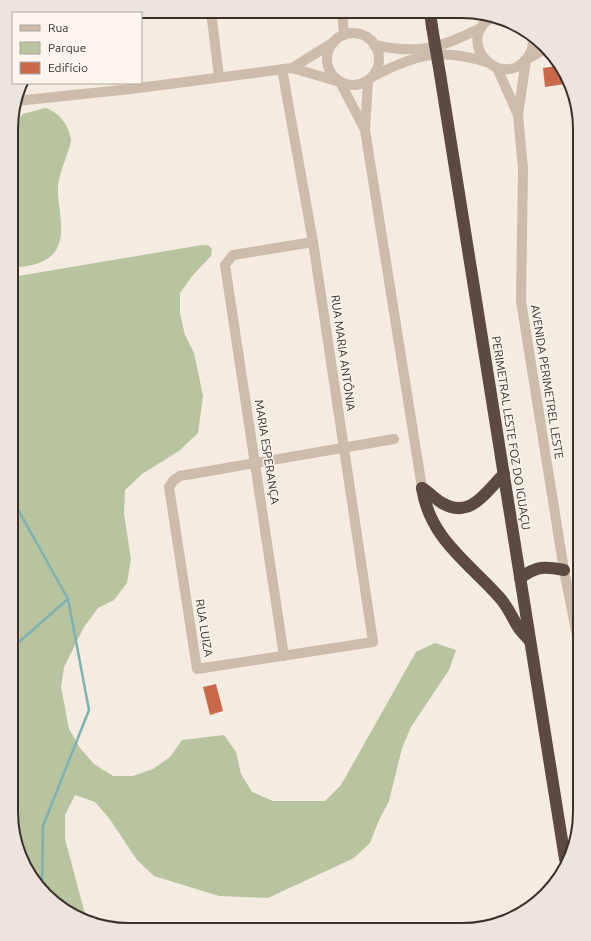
<svg xmlns="http://www.w3.org/2000/svg" width="591" height="941" viewBox="0 0 591 941" font-family="Ubuntu,sans-serif">
	<style>
		.green { fill: #b8c4a0 }
		.lines { fill: none; stroke-linecap: round; stroke-linejoin: round }
		.stream { stroke: #7fb0b2; stroke-width: 2.5 }
		.building { fill: #c8694b }
		.minor { stroke: #cdbbac; stroke-width: 10 }
		.highway { stroke: #5c4a42; stroke-width: 12 }
		.highway-bridge { stroke: #5c4a42; stroke-width: 12 }
		.labels { text-anchor: middle; stroke-width: 3; stroke-linejoin: round; paint-order: stroke }
		.street-label { font-size: 12px; fill: #3b302b; stroke: #fbf5ee }
		.rim { fill: none; stroke: #3b302b; stroke-width: 2 }
	</style>
	<rect width="100%" height="100%" fill="#f4ebe1"/>
	<g class="green">
		<path d="M45 108C59 112 69 125 71 140 71 147 59 173 58 187 57 208 68 235 54 253 44 265 27 266 12 268V125L23 114Z"/>
		<polygon points="202,245 208,245 212,249 211,256 193,275 180,293 180,314 185,335 194,353 203,396 198,433 179,451 142,474 125,490 124,514 131,559 127,583 114,600 98,608 84,627 64,667 61,687 69,729 80,748 94,764 113,776 133,776 153,769 170,757 182,740 224,735 236,752 241,774 252,792 273,801 325,801 341,785 416,652 435,643 456,650 449,670 411,727 402,748 389,801 379,820 370,843 354,858 268,898 219,896 154,876 137,860 109,818 95,802 75,795 65,815 65,839 86,918 57,906 20,857 11,812 12,277"/>
	</g>
	<g class="lines">
		<g class="stream">
			<polyline points="11,497 68,599 89,710 43,826 42,886"/>
			<polyline points="11,649 68,599"/>
		</g>
	</g>
	<g class="building">
		<polygon points="557,66 571,83 545,87 543,68"/>
		<polygon points="216,684 223,711 210,715 203,687"/>
	</g>
	<g class="lines">
		<g class="minor">
			<polyline points="211,11 219,77"/>
			<polyline points="342,12 344,35"/>
			<path d="M491 18C454 41 501 92 527 58 532 52 534 43 532 35"/>
			<circle cx="353" cy="59" r="26"/>
			<path d="M374 45C421 55 439 48 481 28"/>
			<polyline points="545,49 526,60 518,115 523,169 521,301 564,570 580,651"/>
			<polyline points="292,68 340,82 365,130"/>
			<polyline points="497,68 518,115"/>
			<polyline points="282,69 313,242 373,642 197,669 169,487 174,480 180,476 394,439"/>
			<path d="M372 77C414 55 440 47 486 62"/>
			<polyline points="368,81 365,130 422,488"/>
			<polyline points="16,101 131,89 292,68 334,42"/>
			<polyline points="284,656 225,265 233,255 313,242"/>
		</g>
		<g class="highway">
			<polyline points="430,12 432,27"/>
			<polyline points="440,74 565,859"/>
			<path d="M422 488C430 539 468 562 500 598 508 607 512 617 518 627 521 632 526 636 530 641"/>
			<path d="M422 488C429 492 435 499 442 503 471 520 486 491 504 474"/>
			<path d="M520 578C537 566 544 566 564 570"/>
		</g>
		<polyline class="highway-bridge" points="432,27 440,74"/>
	</g>
	<g class="labels">
		<g class="street-label">
			<text transform="translate(343 353) rotate(82)" y="4">RUA MARIA ANTÔNIA</text>
			<text transform="translate(547 382) rotate(81)" y="4">AVENIDA PERIMETREL LESTE</text>
			<text transform="translate(511 433) rotate(81)" y="4">PERIMETRAL LESTE FOZ DO IGUAÇU</text>
			<text transform="translate(267 452) rotate(81)" y="4">MARIA ESPERANÇA</text>
			<text transform="translate(204 628) rotate(81)" y="4">RUA LUIZA</text>
		</g>
	</g>
	<path d="M0 0H591V941H0ZM129 18H462A111 111 0 0 1 573 129V812A111 111 0 0 1 462 923H129A111 111 0 0 1 18 812V129A111 111 0 0 1 129 18Z" fill="#ece5de" fill-rule="evenodd"/>
	<path class="rim" d="M129 18H462A111 111 0 0 1 573 129V812A111 111 0 0 1 462 923H129A111 111 0 0 1 18 812V129A111 111 0 0 1 129 18Z"/>
	<rect x="12" y="12" width="130" height="72" fill="#fbf5ee" stroke="#aea6a0"/>
	<rect x="20" y="25" width="20" height="6" fill="#cdbbac" stroke="#aea6a0"/>
	<text x="48" y="32" font-size="12" fill="#3b302b">Rua</text>
	<rect x="20" y="42" width="20" height="12" fill="#b8c4a0" stroke="#aea6a0"/>
	<text x="48" y="52" font-size="12" fill="#3b302b">Parque</text>
	<rect x="20" y="62" width="20" height="12" fill="#c8694b" stroke="#aea6a0"/>
	<text x="48" y="72" font-size="12" fill="#3b302b">Edifício</text>
</svg>
